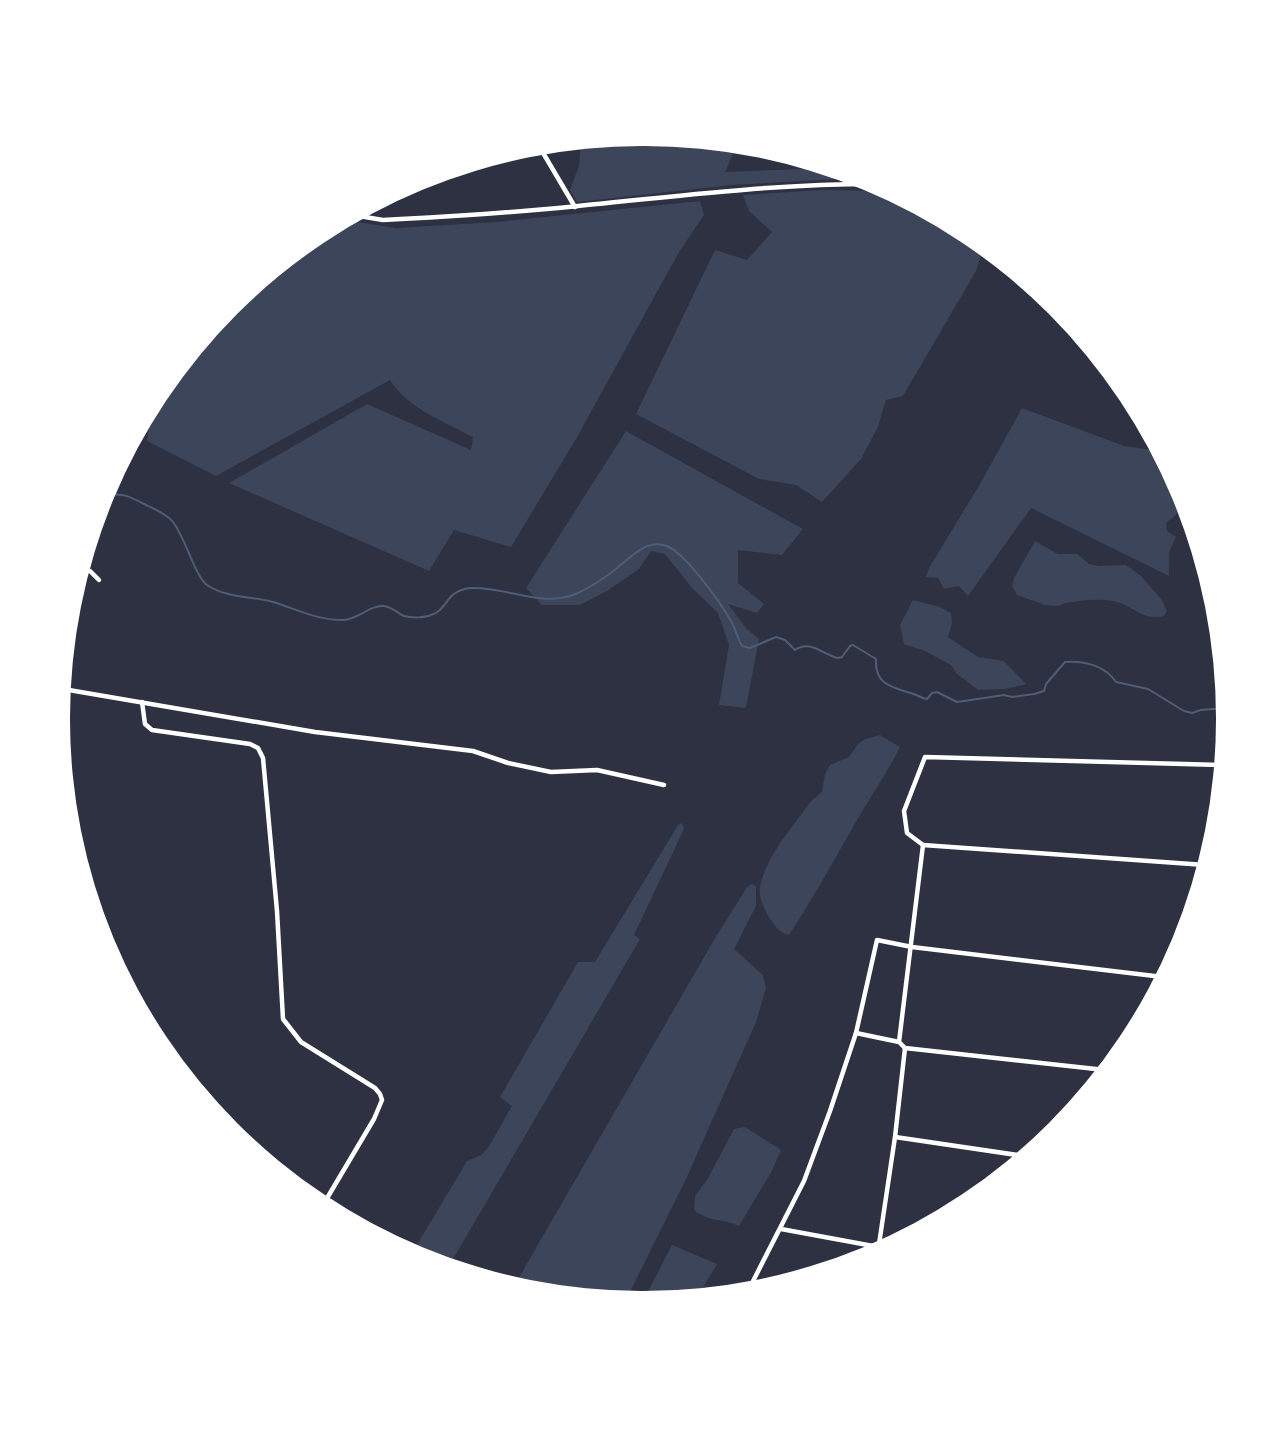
<svg xmlns="http://www.w3.org/2000/svg" width="1286" height="1437" viewBox="0 0 1286 1437" font-family="Ubuntu,sans-serif">
	<style>
		.green { fill: #3c4559 }
		.lines { fill: none; stroke-linecap: round; stroke-linejoin: round }
		.stream { stroke: #4f5d75; stroke-width: 2 }
		.minor { stroke: #fff; stroke-width: 4.5 }
	</style>
	<rect width="100%" height="100%" fill="#2d3142"/>
	<g class="green">
		<polygon points="643,136 737,145 725,172 826,168 859,178 732,185 577,202 570,190 579,166 581,142"/>
		<polygon points="821,190 887,191 967,234 984,247 976,271 903,396 886,400 878,427 861,459 822,502 796,485 759,479 636,414 715,250 747,260 772,232 749,211 743,195"/>
		<path d="M700 201 704 215 679 252 576 439 511 547 454 530 429 571 229 483 367 404 471 450 473 437C445 422 407 408 390 380L216 476 147 441 152 407 155 401 231 306 319 234 345 220 396 228 497 222Z"/>
		<polygon points="1022,408 1124,446 1152,450 1161,456 1182,496 1176,515 1166,523 1167,531 1176,537 1169,552 1169,576 1031,508 968,596 959,586 944,589 938,578 926,577 929,568 980,484"/>
		<polygon points="626,431 803,529 782,555 738,550 738,583 764,604 757,613 728,604 746,628 759,639 746,708 719,705 729,645 718,613 692,588 665,554 651,551 639,569 607,591 580,605 542,605 526,588"/>
		<path d="M1035 541 1058 554H1077L1089 564 1099 566 1126 565 1141 576 1162 600 1167 611 1164 616C1142 622 1133 604 1112 601 1097 598 1080 601 1065 603L1059 606 1045 605 1017 595 1012 586 1014 578Z"/>
		<polygon points="913,600 940,607 951,613 952,623 948,637 978,657 1004,661 1026,684 1005,689 978,690 957,674 951,665 925,651 904,644 900,625"/>
		<path d="M880 735 900 747C886 775 868 800 853 827 832 864 812 900 789 935 778 932 775 926 769 917 764 909 758 896 760 887 766 856 794 825 812 800L822 792 825 774 830 765 849 757 858 744 865 739Z"/>
		<polygon points="682,823 684,829 634,935 640,939 449,1266 412,1253 467,1161 481,1155 488,1148 512,1106 500,1097 578,962 595,962 678,825"/>
		<polygon points="752,884 756,887 756,906 734,949 763,975 766,988 756,1022 686,1179 626,1300 529,1290 514,1286 714,940 747,887"/>
		<path d="M745 1127 781 1150 772 1171 739 1226C723 1218 710 1223 694 1210L695 1196 707 1180 734 1129Z"/>
		<polygon points="672,1245 717,1264 698,1296 643,1301"/>
	</g>
	<g class="lines">
		<path class="stream" d="M104 496C120 492 129 496 142 503 152 508 166 513 173 522 185 537 195 576 207 585 226 598 251 596 273 602 296 609 317 620 342 620 358 620 369 605 384 606 392 607 397 613 404 616 412 618 424 618 431 615 449 609 445 591 470 588 505 586 537 607 573 595 584 591 598 582 608 575 625 564 644 537 667 546 686 554 720 602 731 621 736 629 737 638 742 646L750 648 776 637 785 640 795 650C810 639 823 655 838 658L842 657 850 646 853 645 876 659C874 691 902 687 923 698L927 699 932 693 937 692 957 702 1004 695 1012 697 1034 694 1044 691 1046 684 1065 662C1085 661 1104 665 1116 682L1148 689 1184 711 1192 713 1201 710 1225 708"/>
		<g class="minor">
			<polyline points="539,146 575,207"/>
			<path d="M353 215 383 220 401 219C460 216 519 212 578 206 677 196 774 184 873 184"/>
			<polyline points="82,568 90,571 99,580"/>
			<polyline points="63,689 315,732 473,751 508,763 551,772 597,770 664,785"/>
			<polyline points="142,702 145,724 152,730 250,744 258,748 263,758 277,911 283,1019 301,1042 375,1088 380,1094 382,1100 374,1119 323,1205"/>
			<polyline points="923,845 1205,865"/>
			<polyline points="856,1033 899,1042 905,1048 1105,1070"/>
			<polyline points="899,1042 923,845 907,833 904,811 925,757 1221,765"/>
			<polyline points="895,1137 1024,1156"/>
			<polyline points="781,1229 884,1248"/>
			<polyline points="878,1251 895,1137 905,1048"/>
			<polyline points="748,1291 804,1181 830,1111 856,1033 877,940 912,947 1163,977"/>
		</g>
	</g>
	<path d="M0 0H1286V1437H0ZM642 146H644A572 572 0 0 1 1216 718V719A572 572 0 0 1 644 1291H642A572 572 0 0 1 70 719V718A572 572 0 0 1 642 146Z" fill="#fff" fill-rule="evenodd"/>
</svg>
